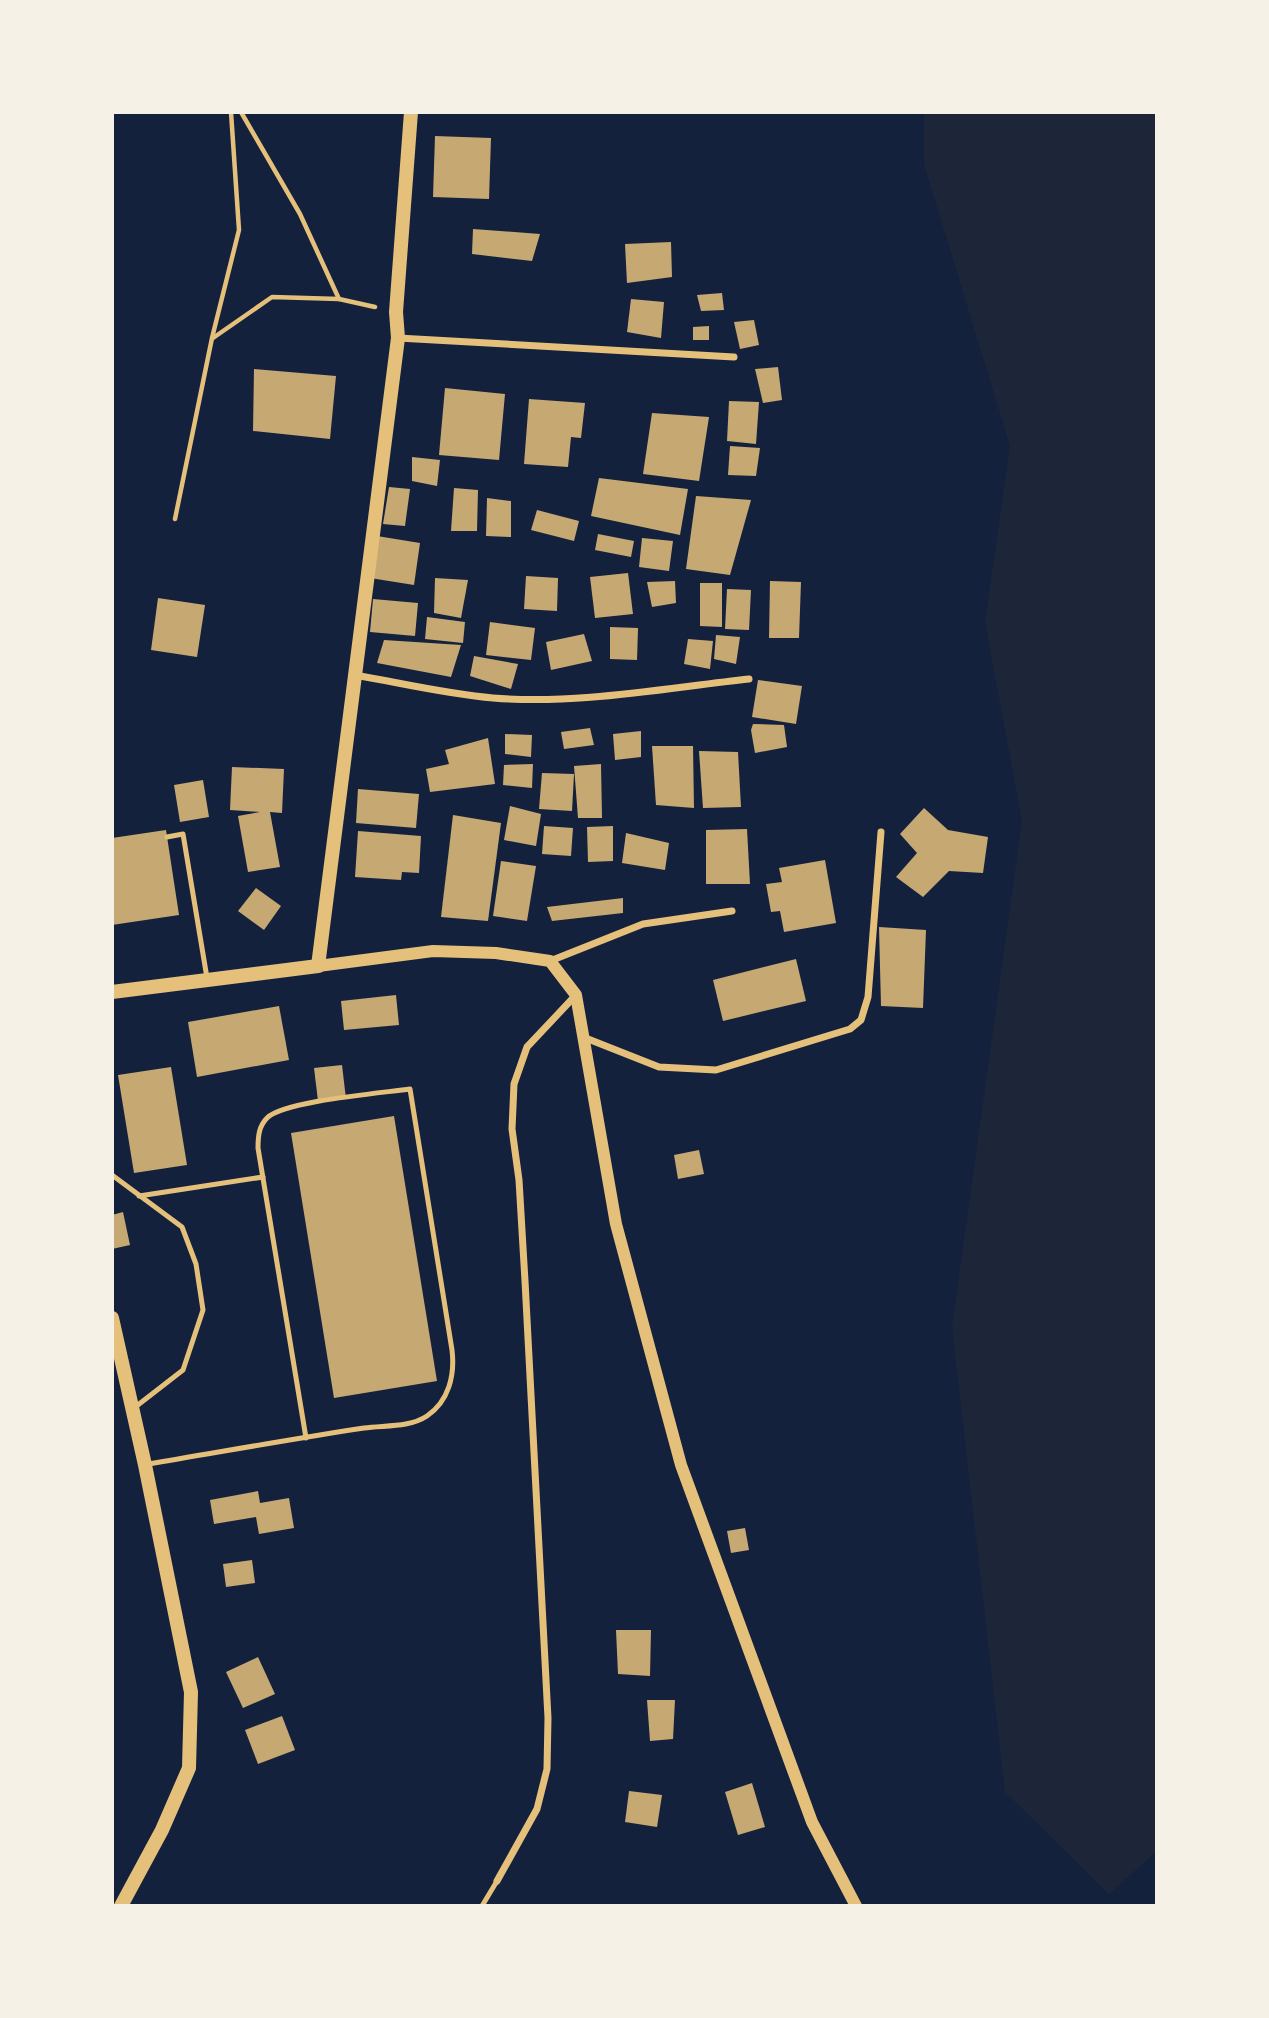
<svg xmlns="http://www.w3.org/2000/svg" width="1269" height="2018" viewBox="0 0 1269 2018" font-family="Merriweather,serif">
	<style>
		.green { fill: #1d2539 }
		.building { fill: #c6a872 }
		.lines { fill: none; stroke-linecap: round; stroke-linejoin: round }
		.path { stroke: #e5c07b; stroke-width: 4.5 }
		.service { stroke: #e5c07b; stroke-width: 5 }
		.minor { stroke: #e5c07b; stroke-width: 7 }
		.tertiary { stroke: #e5c07b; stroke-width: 12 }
		.secondary { stroke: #e5c07b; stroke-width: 14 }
	</style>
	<rect width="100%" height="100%" fill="#14213d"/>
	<polygon class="green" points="924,112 1157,112 1157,1851 1109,1894 1005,1792 952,1327 1022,821 985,622 1010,446 924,164"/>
	<g class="building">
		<polygon points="435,136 491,138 489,199 433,197"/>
		<polygon points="473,229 540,234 532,261 472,254"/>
		<polygon points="671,242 672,277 627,283 625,244"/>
		<polygon points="722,293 724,310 701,311 697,295"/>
		<polygon points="631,299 664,302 661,338 627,332"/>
		<polygon points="754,320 759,345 740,349 734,322"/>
		<polygon points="709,326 709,340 693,340 693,327"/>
		<polygon points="778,367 782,400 763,403 755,369"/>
		<polygon points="254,369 336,376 330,439 253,431"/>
		<polygon points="445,388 505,394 499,460 439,455"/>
		<polygon points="529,399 585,403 581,438 571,437 568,467 524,464"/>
		<polygon points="729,401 759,402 756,444 727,441"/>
		<polygon points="652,413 709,417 699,481 643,474"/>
		<polygon points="730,446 760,448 756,476 728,475"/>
		<polygon points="412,457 440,460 437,486 412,481"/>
		<polygon points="599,478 688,489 680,535 591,516"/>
		<polygon points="389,487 410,489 405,526 383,524"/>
		<polygon points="454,488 478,490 477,531 451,531"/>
		<polygon points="696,496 751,500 730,575 686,569"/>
		<polygon points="487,498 511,501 511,537 486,536"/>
		<polygon points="537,510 579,521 574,541 531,530"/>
		<polygon points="598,534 634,541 631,557 595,550"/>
		<polygon points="377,536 420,543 414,585 370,578"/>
		<polygon points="642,538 673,541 669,571 639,567"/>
		<polygon points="628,573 633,614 595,618 590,577"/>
		<polygon points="526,576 558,578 557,611 524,609"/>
		<polygon points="435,578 468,580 461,618 434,613"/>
		<polygon points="675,581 676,603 652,607 647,582"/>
		<polygon points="770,581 801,582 799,638 769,638"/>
		<polygon points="700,583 722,583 722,627 700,626"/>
		<polygon points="727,589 751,590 749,630 725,629"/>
		<polygon points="158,598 205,605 197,657 151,650"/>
		<polygon points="373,599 418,603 415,636 370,632"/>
		<polygon points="427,617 465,622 463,643 425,639"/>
		<polygon points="490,622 535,628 531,660 486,655"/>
		<polygon points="610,627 638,628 637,660 610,659"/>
		<polygon points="584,634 592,661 551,670 546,642"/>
		<polygon points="716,635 740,637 736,664 714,659"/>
		<polygon points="688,639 713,641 710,669 684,664"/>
		<polygon points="384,640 461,645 451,677 377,663"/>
		<polygon points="474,656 518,664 511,689 470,676"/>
		<polygon points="758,680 802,686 796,724 752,717"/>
		<polygon points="753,724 784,725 787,747 755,753 751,730"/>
		<polygon points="590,728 594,745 564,749 561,732"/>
		<polygon points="641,731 641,757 615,760 613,734"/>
		<polygon points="505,734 532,735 531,757 505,754"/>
		<polygon points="488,738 495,784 430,792 426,769 449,764 445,750"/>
		<polygon points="652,746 693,746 694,808 656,805"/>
		<polygon points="699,751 738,752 741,807 703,808"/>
		<polygon points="533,764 532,788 503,785 504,765"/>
		<polygon points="601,764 602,818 578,818 574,766"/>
		<polygon points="232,767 284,769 282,813 270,812 280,867 248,872 238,816 260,812 230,810"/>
		<polygon points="542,773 574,774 572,811 539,809"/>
		<polygon points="203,780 209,817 180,822 174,785"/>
		<polygon points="358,789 419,794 416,828 356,823"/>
		<polygon points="510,806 541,814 536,846 504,840"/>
		<polygon points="924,808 948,830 988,837 983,873 949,871 923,897 896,877 917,853 900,834"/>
		<polygon points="453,815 501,823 488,921 441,917"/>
		<polygon points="544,826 573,828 571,856 542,854"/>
		<polygon points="613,826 613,861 588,862 587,827"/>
		<polygon points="747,829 750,884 706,884 706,830"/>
		<polygon points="166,830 179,915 112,925 112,838"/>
		<polygon points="358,831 421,836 419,873 402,872 401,880 355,877"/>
		<polygon points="626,833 669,843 665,870 622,863"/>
		<polygon points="825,860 836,923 784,932 780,911 771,912 766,884 782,882 779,868"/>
		<polygon points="501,861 536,866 527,921 493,916"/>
		<polygon points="256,888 281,906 264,930 238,911"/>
		<polygon points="623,898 623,913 552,921 547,907"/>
		<polygon points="879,927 926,930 923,1008 881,1006"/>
		<polygon points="796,959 806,1001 723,1021 713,980"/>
		<polygon points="396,995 399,1025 344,1030 341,1001"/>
		<polygon points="279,1006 289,1060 197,1077 188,1022"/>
		<polygon points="342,1065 346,1099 318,1101 314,1068"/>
		<polygon points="171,1067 187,1165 134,1173 118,1075"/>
		<polygon points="394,1116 437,1381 334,1398 291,1133"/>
		<polygon points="699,1150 704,1174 678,1179 674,1155"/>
		<polygon points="123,1212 130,1245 112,1249 112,1215"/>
		<polygon points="258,1491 260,1503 289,1498 294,1528 259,1534 256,1517 214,1524 210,1500"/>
		<polygon points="745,1528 749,1550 731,1553 727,1531"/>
		<polygon points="252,1560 255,1583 226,1587 223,1564"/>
		<polygon points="616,1630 651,1630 650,1676 618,1674"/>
		<polygon points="258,1657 275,1694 243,1708 226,1672"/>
		<polygon points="647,1700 675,1700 673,1739 650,1741"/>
		<polygon points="282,1716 295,1750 258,1764 245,1730"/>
		<polygon points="752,1783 765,1827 738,1835 725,1792"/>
		<polygon points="629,1791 662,1795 657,1827 625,1822"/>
	</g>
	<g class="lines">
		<g class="path">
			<polyline points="241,112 300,214 339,299 375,307"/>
			<polyline points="213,338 272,297 339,299"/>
			<polyline points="175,519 212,338 239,230 231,112"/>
		</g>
		<g class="service">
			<polyline points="167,837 183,834 207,978"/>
			<polyline points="112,1175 182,1227 196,1264 203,1310 183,1370 134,1408"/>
			<polyline points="139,1196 263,1177"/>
			<path d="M148 1464C220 1452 292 1439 364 1428 384 1425 409 1428 427 1416 449 1401 455 1375 452 1350L410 1089C382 1093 284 1101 267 1118 259 1126 258 1136 258 1148L306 1438"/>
			<polyline points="482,1906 497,1881"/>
		</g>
		<g class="minor">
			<polyline points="398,338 734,357"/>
			<path d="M355 675C401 683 447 694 493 698 576 705 666 688 749 679"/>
			<polyline points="550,961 643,924 732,911"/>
			<polyline points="583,1037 659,1067 716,1070 850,1029 861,1020 868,997 881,832"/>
			<polyline points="497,1881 537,1809 547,1769 548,1718 525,1281 519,1180 512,1129 514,1084 527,1047 575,996"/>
		</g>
		<polyline class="tertiary" points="318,966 433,951 496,953 550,961 576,995 616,1224 681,1465 812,1822 856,1906"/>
		<g class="secondary">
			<polyline points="112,992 318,966 398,338 396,312 411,112"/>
			<polyline points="112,1318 145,1465 191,1692 189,1768 162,1830 121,1906"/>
		</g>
	</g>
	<rect width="1269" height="2018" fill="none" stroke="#f6f1e7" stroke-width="228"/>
</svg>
